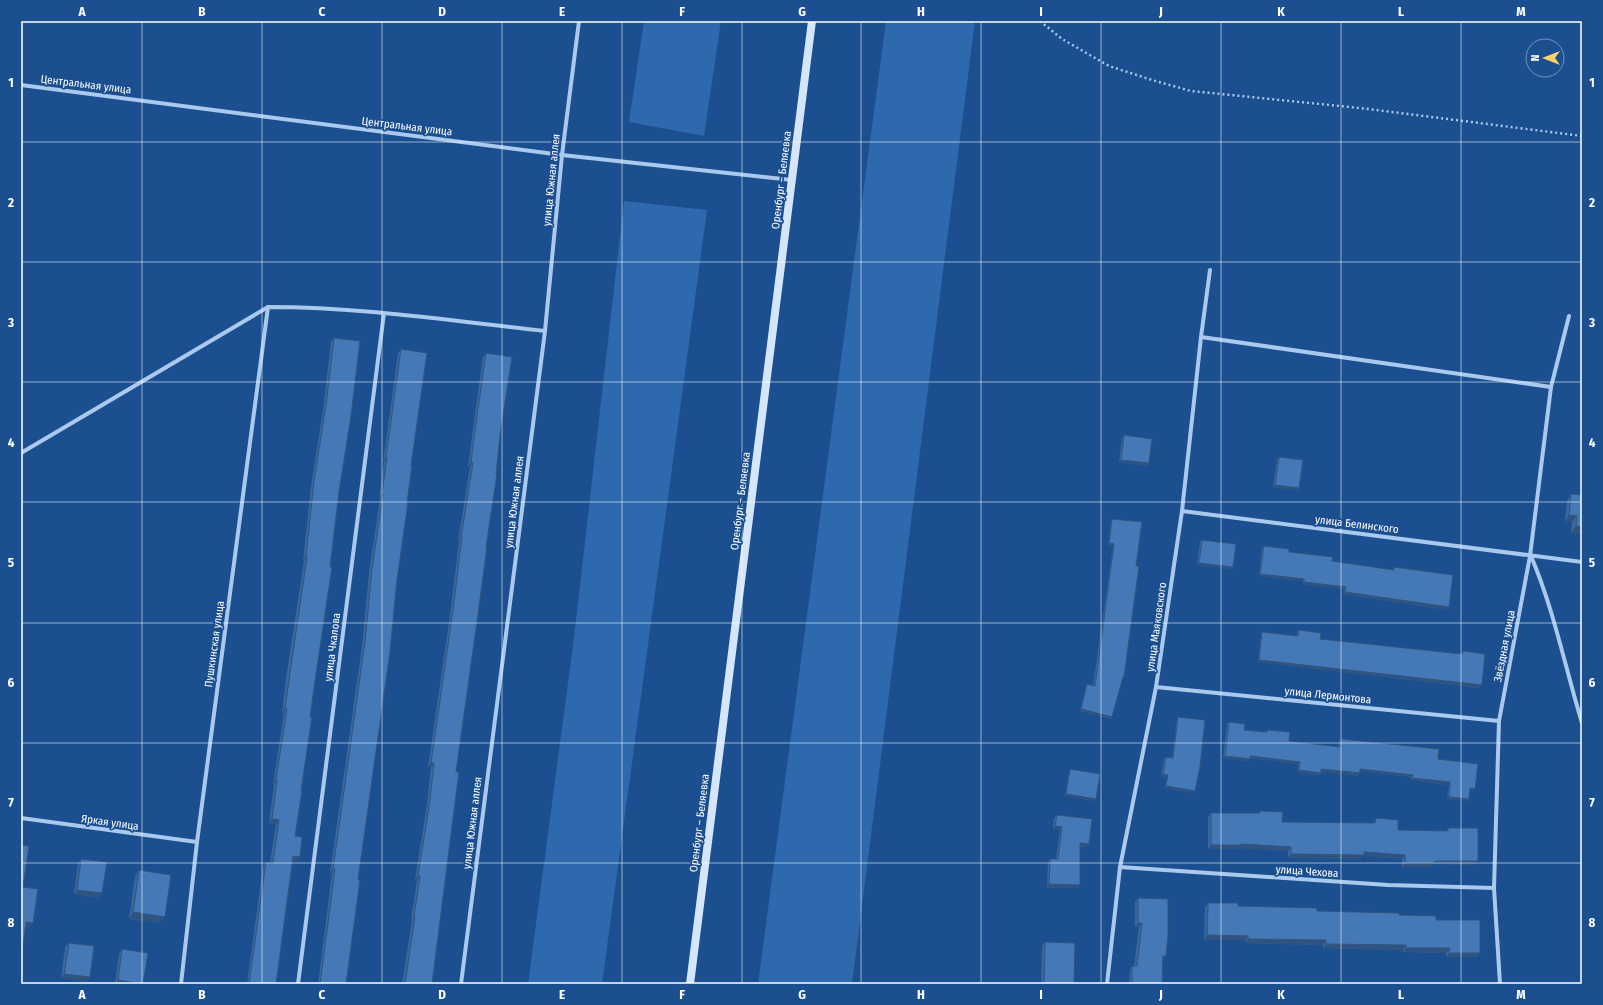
<svg xmlns="http://www.w3.org/2000/svg" width="1603" height="1005" viewBox="0 0 1603 1005" font-family="'Fira Sans Condensed',sans-serif">
	<style>
		.green { fill: #2e69ad }
		.lines { fill: none; stroke-linecap: round; stroke-linejoin: round }
		.path { stroke: #a9c9ee; stroke-width: 2.5; stroke-dasharray: 2 3; stroke-linecap: butt }
		.minor { stroke: #a9c9ee; stroke-width: 4 }
		.secondary { stroke: #d6e6fa; stroke-width: 8 }
		.wall { fill: #3a679d }
		.shaded-wall { fill: #305480 }
		.building { fill: #4478b7; stroke: #305480 }
		.grid { fill: none; stroke: #fff; stroke-width: 1; stroke-opacity: 0.55 }
		.labels { text-anchor: middle; stroke-width: 3.5; stroke-linejoin: round; paint-order: stroke }
		.street-label { font-size: 11px; fill: #fff; stroke: #1b4f8f }
		.neatline { fill: none; stroke: #fff; stroke-width: 1.5 }
		.grid-label { font-size: 13px; text-anchor: middle; font-weight: bold; fill: #fff }
	</style>
	<rect width="100%" height="100%" fill="#1b4f8f"/>
	<g class="green">
		<polygon points="644,21 721,21 704,136 629,122"/>
		<polygon points="886,21 975,21 852,984 758,984"/>
		<polygon points="624,201 707,210 602,984 528,984 574,638"/>
	</g>
	<g class="lines">
		<polyline class="path" points="1040,21 1062,39 1109,66 1152,80 1191,91 1360,108 1582,136"/>
		<g class="minor">
			<polyline points="21,85 562,155 792,180"/>
			<polyline points="1201,337 1551,387"/>
			<path d="M21 453 268 307C361 307 453 321 545 331"/>
			<polyline points="1182,511 1582,562"/>
			<path d="M1531 556C1554 610 1565 667 1582 723"/>
			<polyline points="1156,687 1499,721"/>
			<polyline points="21,818 197,842"/>
			<polyline points="1120,867 1388,885 1494,888"/>
			<polyline points="181,984 197,842 268,307"/>
			<polyline points="298,984 384,313"/>
			<polyline points="461,984 545,331 562,155 579,21"/>
			<polyline points="1107,984 1120,867 1156,687 1182,511 1201,337 1210,270"/>
			<polyline points="1500,984 1494,888 1499,721 1530,556 1551,387 1569,316"/>
		</g>
		<polyline class="secondary" points="690,984 812,21"/>
	</g>
	<g class="wall">
		<polygon points="334,338 339,492 301,791 295,836 297,861 293,861 276,984 247,984 263,866 266,862 270,862 276,824 269,823 274,784 273,784 284,713 282,713 286,678 304,561 303,561 311,486 323,410 331,342"/>
		<polygon points="401,349 411,466 397,580 358,880 346,984 318,984 332,873 330,873 362,646 369,573 380,498 379,498 384,462 383,462 398,353"/>
		<polygon points="486,353 500,435 456,772 432,984 402,984 412,920 411,920 417,880 415,880 427,804 431,767 428,767 450,615 459,542 458,541 470,467 468,467 473,428 483,357"/>
		<polygon points="1124,435 1149,463 1148,466 1119,462 1122,438"/>
		<polygon points="1279,457 1299,488 1297,490 1273,487 1277,459"/>
		<polygon points="1571,494 1582,495 1582,534 1571,533 1572,522 1565,521 1567,501"/>
		<polygon points="1112,519 1136,566 1124,677 1122,679 1112,717 1111,719 1080,711 1086,687 1087,684 1093,686 1113,546 1108,545 1111,521"/>
		<polygon points="1202,540 1233,567 1232,569 1197,565 1200,542"/>
		<polygon points="1264,546 1332,561 1392,570 1394,567 1449,607 1447,610 1343,594 1344,589 1303,584 1303,581 1259,576 1262,548"/>
		<polygon points="1299,630 1320,639 1461,654 1463,651 1480,688 1258,662 1261,634 1262,632 1297,636 1297,632"/>
		<polygon points="1178,717 1193,793 1165,788 1167,777 1161,776 1164,759 1166,757 1172,758 1177,719"/>
		<polygon points="1229,722 1244,730 1266,732 1268,730 1289,741 1338,747 1339,741 1341,739 1438,759 1473,791 1470,790 1468,801 1447,799 1449,785 1411,780 1411,777 1360,771 1358,776 1321,771 1319,775 1298,772 1298,764 1250,758 1249,761 1223,758 1227,724"/>
		<polygon points="1070,769 1095,801 1065,796 1069,771"/>
		<polygon points="1260,811 1282,822 1373,823 1376,818 1398,830 1446,831 1448,828 1475,865 1434,864 1432,867 1402,867 1402,859 1363,856 1361,859 1288,858 1288,851 1239,848 1238,849 1208,849 1208,817 1211,813 1258,813"/>
		<polygon points="1057,815 1087,847 1080,847 1080,885 1077,888 1047,888 1048,862 1050,859 1056,859 1060,830 1053,829 1054,818"/>
		<polygon points="81,859 99,898 74,894 78,863"/>
		<polygon points="139,870 160,923 129,919 135,877"/>
		<polygon points="1138,898 1163,960 1162,984 1129,984 1130,970 1132,966 1134,966 1139,927 1135,927 1135,902"/>
		<polygon points="1208,903 1238,906 1317,911 1399,915 1436,920 1480,953 1476,957 1446,957 1446,953 1403,952 1403,950 1323,948 1323,945 1245,943 1245,940 1204,940 1205,907"/>
		<polygon points="1045,942 1074,984 1041,984 1042,946"/>
		<polygon points="69,943 87,982 61,978 65,947"/>
		<polygon points="122,949 143,984 115,984 119,954"/>
	</g>
	<g class="shaded-wall">
		<polygon points="386,457 387,457 384,462 383,462"/>
		<polygon points="1121,460 1149,463 1148,466 1119,462"/>
		<polygon points="471,462 473,463 470,467 468,467"/>
		<polygon points="1275,485 1299,488 1297,490 1273,487"/>
		<polygon points="382,493 383,494 380,498 379,498"/>
		<polygon points="1569,515 1577,516 1572,522 1565,521"/>
		<polygon points="1576,526 1582,527 1582,534 1571,533"/>
		<polygon points="461,537 462,537 459,542 458,541"/>
		<polygon points="1109,543 1114,544 1113,546 1108,545"/>
		<polygon points="306,556 307,557 304,561 303,561"/>
		<polygon points="1199,563 1233,567 1232,569 1197,565"/>
		<polygon points="1260,574 1304,579 1303,581 1259,576"/>
		<polygon points="1304,582 1346,587 1344,589 1303,584"/>
		<polygon points="1345,592 1449,607 1447,610 1343,594"/>
		<polygon points="1259,660 1482,685 1480,688 1258,662"/>
		<polygon points="285,709 287,709 284,713 282,713"/>
		<polygon points="1081,709 1112,717 1111,719 1080,711"/>
		<polygon points="1225,756 1250,759 1249,761 1223,758"/>
		<polygon points="1250,756 1300,762 1298,764 1249,758"/>
		<polygon points="431,763 434,763 431,767 428,767"/>
		<polygon points="1321,769 1360,773 1358,776 1320,771"/>
		<polygon points="1360,769 1413,775 1411,777 1359,771"/>
		<polygon points="1299,770 1321,773 1319,775 1298,772"/>
		<polygon points="1163,774 1168,775 1167,777 1161,776"/>
		<polygon points="1412,778 1450,782 1449,785 1411,780"/>
		<polygon points="276,779 277,780 274,784 273,784"/>
		<polygon points="1166,786 1195,791 1193,793 1165,788"/>
		<polygon points="1470,788 1475,789 1473,791 1469,790"/>
		<polygon points="1066,794 1096,799 1095,801 1065,796"/>
		<polygon points="1449,797 1469,799 1468,801 1447,799"/>
		<polygon points="272,819 279,820 276,824 269,823"/>
		<polygon points="1055,826 1062,827 1060,830 1053,829"/>
		<polygon points="1080,843 1089,844 1087,847 1078,846"/>
		<polygon points="1241,844 1291,847 1288,851 1239,848 1238,849 1208,849 1211,845"/>
		<polygon points="1364,852 1405,855 1402,859 1363,856 1361,859 1288,858 1291,854"/>
		<polygon points="293,856 300,857 297,861 290,860"/>
		<polygon points="1435,861 1478,861 1475,865 1434,864 1432,867 1402,867 1405,863"/>
		<polygon points="333,869 335,869 332,873 330,873"/>
		<polygon points="418,876 420,876 417,880 415,880"/>
		<polygon points="1049,884 1080,885 1077,888 1047,888"/>
		<polygon points="77,890 102,893 99,898 74,894"/>
		<polygon points="133,912 165,917 160,923 129,919"/>
		<polygon points="414,916 415,916 412,920 411,920"/>
		<polygon points="26,922 33,923 30,928 23,927"/>
		<polygon points="1138,923 1142,923 1139,927 1135,927"/>
		<polygon points="1207,935 1248,936 1245,940 1204,940"/>
		<polygon points="1248,939 1326,940 1323,945 1245,943"/>
		<polygon points="1326,944 1406,945 1403,950 1323,948"/>
		<polygon points="1406,948 1450,948 1446,953 1403,952"/>
		<polygon points="1449,953 1480,953 1476,957 1446,957"/>
		<polygon points="64,974 90,977 87,982 61,978"/>
		<polygon points="118,980 143,984 115,984"/>
	</g>
	<g class="building">
		<polygon points="334,338 360,341 351,416 339,492 330,567 332,567 315,681 310,717 312,717 301,791 302,791 295,836 302,837 300,857 293,856 276,984 249,984 266,862 273,863 279,820 272,819 277,780 276,779 287,709 285,709 290,673 307,557 306,556 314,481 326,405"/>
		<polygon points="401,349 427,353 411,466 412,466 407,503 408,503 397,580 390,652 358,880 360,880 346,984 320,984 335,869 333,869 365,642 372,569 383,494 382,493 387,457 386,457"/>
		<polygon points="486,353 512,357 500,435 496,474 497,474 486,547 487,547 477,622 456,772 459,772 454,811 432,984 405,984 415,916 414,916 420,876 418,876 430,800 434,763 431,763 453,610 462,537 461,537 473,463 471,462 476,423"/>
		<polygon points="1124,435 1152,439 1149,463 1121,460"/>
		<polygon points="1279,457 1303,460 1299,488 1275,485"/>
		<polygon points="1571,494 1582,495 1582,527 1576,526 1577,516 1569,515"/>
		<polygon points="1112,519 1142,522 1136,566 1139,566 1124,677 1123,677 1112,717 1081,709 1087,684 1095,686 1114,544 1109,543"/>
		<polygon points="1202,540 1236,544 1233,567 1199,563"/>
		<polygon points="1264,546 1289,549 1289,552 1333,557 1332,561 1394,570 1394,567 1453,575 1449,607 1345,592 1346,587 1304,582 1304,579 1260,574"/>
		<polygon points="1299,630 1321,633 1320,639 1462,654 1463,651 1485,654 1482,685 1259,660 1262,632 1298,636"/>
		<polygon points="1178,717 1205,720 1200,767 1195,791 1166,786 1168,775 1163,774 1166,757 1173,758"/>
		<polygon points="1229,722 1245,724 1244,730 1267,732 1268,730 1290,732 1289,741 1340,747 1341,739 1439,749 1438,759 1478,764 1475,789 1470,788 1469,799 1449,797 1450,782 1412,778 1413,775 1360,769 1360,773 1321,769 1321,773 1299,770 1300,762 1250,756 1250,759 1225,756"/>
		<polygon points="1070,769 1100,774 1096,799 1066,794"/>
		<polygon points="1260,811 1283,812 1282,822 1375,823 1376,818 1398,820 1398,830 1448,831 1448,828 1478,828 1478,861 1435,861 1435,863 1405,863 1405,855 1364,852 1364,855 1291,854 1291,847 1241,844 1241,845 1211,845 1211,813 1260,813"/>
		<polygon points="1057,815 1092,819 1089,844 1080,843 1080,885 1049,884 1050,859 1058,859 1062,827 1055,826"/>
		<polygon points="21,845 29,846 23,887 38,889 33,923 26,922 21,963"/>
		<polygon points="81,859 107,862 102,893 77,890"/>
		<polygon points="139,870 171,875 165,917 133,912"/>
		<polygon points="1138,898 1168,899 1168,935 1166,956 1163,956 1162,984 1132,984 1132,966 1137,966 1142,923 1138,923"/>
		<polygon points="1208,903 1238,903 1238,906 1317,908 1317,911 1399,913 1399,915 1436,916 1436,920 1480,920 1480,953 1449,953 1450,948 1406,948 1406,945 1326,944 1326,940 1248,939 1248,936 1207,935"/>
		<polygon points="1045,942 1075,943 1074,984 1044,984"/>
		<polygon points="69,943 94,946 90,977 64,974"/>
		<polygon points="122,949 148,953 143,984 118,980"/>
	</g>
	<path class="grid" d="M142 21V984M262 21V984M382 21V984M502 21V984M622 21V984M742 21V984M861 21V984M981 21V984M1101 21V984M1221 21V984M1341 21V984M1461 21V984M21 142H1582M21 262H1582M21 382H1582M21 502H1582M21 623H1582M21 743H1582M21 863H1582"/>
	<g class="labels">
		<g class="street-label">
			<text transform="translate(86 84) rotate(7)" y="4">Центральная улица</text>
			<text transform="translate(407 126) rotate(7)" y="4">Центральная улица</text>
			<text transform="translate(551 180) rotate(-84)" y="4">улица Южная аллея</text>
			<text transform="translate(781 180) rotate(-83)" y="4">Оренбург – Беляевка</text>
			<text transform="translate(740 501) rotate(-83)" y="4">Оренбург – Беляевка</text>
			<text transform="translate(514 502) rotate(-83)" y="4">улица Южная аллея</text>
			<text transform="translate(1357 524) rotate(7)" y="4">улица Белинского</text>
			<text transform="translate(1156 627) rotate(-82)" y="4">улица Маяковского</text>
			<text transform="translate(214 644) rotate(-82)" y="4">Пушкинская улица</text>
			<text transform="translate(1504 646) rotate(-79)" y="4">Звёздная улица</text>
			<text transform="translate(332 647) rotate(-83)" y="4">улица Чкалова</text>
			<text transform="translate(1328 695) rotate(6)" y="4">улица Лермонтова</text>
			<text transform="translate(110 822) rotate(8)" y="4">Яркая улица</text>
			<text transform="translate(472 823) rotate(-83)" y="4">улица Южная аллея</text>
			<text transform="translate(699 823) rotate(-83)" y="4">Оренбург – Беляевка</text>
			<text transform="translate(1307 871) rotate(4)" y="4">улица Чехова</text>
		</g>
	</g>
	<rect width="1603" height="1005" fill="none" stroke="#1b4f8f" stroke-width="44"/>
	<g transform="translate(1545 58) rotate(270)"><circle r="19" fill="#1b4f8f" stroke="#7695bc"/>
	<path d="M0-3L7 15L0 10L-7 15Z" fill="#ffd166"/>
	<text y="-6" font-size="11" font-weight="bold" text-anchor="middle" fill="#ffffff">N</text>
	</g>
	<rect x="22" y="22" width="1559" height="961" class="neatline"/>
	<g class="grid-label">
		<text x="82" y="16">A</text>
		<text x="202" y="16">B</text>
		<text x="322" y="16">C</text>
		<text x="442" y="16">D</text>
		<text x="562" y="16">E</text>
		<text x="682" y="16">F</text>
		<text x="802" y="16">G</text>
		<text x="921" y="16">H</text>
		<text x="1041" y="16">I</text>
		<text x="1161" y="16">J</text>
		<text x="1281" y="16">K</text>
		<text x="1401" y="16">L</text>
		<text x="1521" y="16">M</text>
		<text x="11" y="87">1</text>
		<text x="1592" y="87">1</text>
		<text x="11" y="207">2</text>
		<text x="1592" y="207">2</text>
		<text x="11" y="327">3</text>
		<text x="1592" y="327">3</text>
		<text x="11" y="447">4</text>
		<text x="1592" y="447">4</text>
		<text x="11" y="567">5</text>
		<text x="1592" y="567">5</text>
		<text x="11" y="687">6</text>
		<text x="1592" y="687">6</text>
		<text x="11" y="807">7</text>
		<text x="1592" y="807">7</text>
		<text x="11" y="927">8</text>
		<text x="1592" y="927">8</text>
		<text x="82" y="999">A</text>
		<text x="202" y="999">B</text>
		<text x="322" y="999">C</text>
		<text x="442" y="999">D</text>
		<text x="562" y="999">E</text>
		<text x="682" y="999">F</text>
		<text x="802" y="999">G</text>
		<text x="921" y="999">H</text>
		<text x="1041" y="999">I</text>
		<text x="1161" y="999">J</text>
		<text x="1281" y="999">K</text>
		<text x="1401" y="999">L</text>
		<text x="1521" y="999">M</text>
	</g>
</svg>
